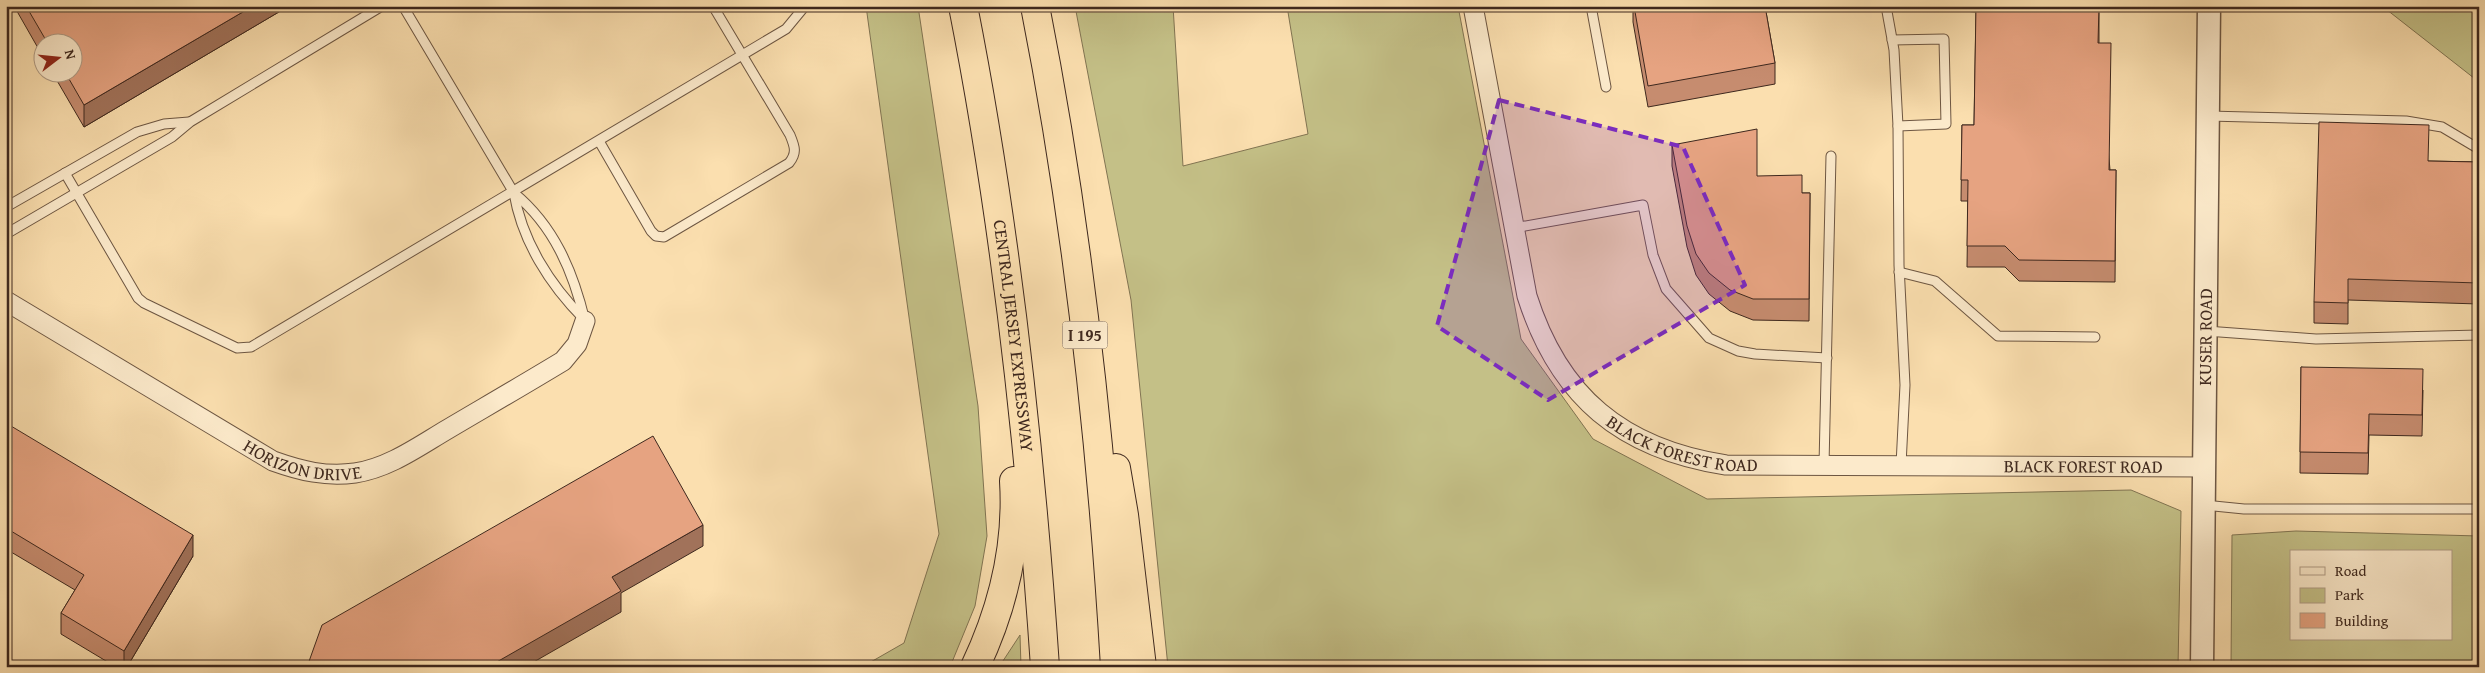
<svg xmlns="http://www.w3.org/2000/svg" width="2485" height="673" viewBox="0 0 2485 673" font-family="'Gentium Book Plus',serif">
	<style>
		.green { fill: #c4c087; stroke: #817452; fill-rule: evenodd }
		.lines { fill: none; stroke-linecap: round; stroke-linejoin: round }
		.service-casing { stroke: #6d5642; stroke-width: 11 }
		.minor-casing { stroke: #6d5642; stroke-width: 21 }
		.tertiary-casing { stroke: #6d5642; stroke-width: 25 }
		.motorway-casing { stroke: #3e281e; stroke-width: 30 }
		.service { stroke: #fceacb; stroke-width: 9 }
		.minor { stroke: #fceacb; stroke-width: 19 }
		.tertiary { stroke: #fceacb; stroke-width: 22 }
		.motorway { stroke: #fbdfaf; stroke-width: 28 }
		.wall { fill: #c68c6f; stroke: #3e281e }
		.shaded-wall { fill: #a1725a; stroke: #3e281e }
		.building { fill: #e6a381; stroke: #3e281e }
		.marked { fill: #7b2cbf; fill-opacity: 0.2; stroke: #7b2cbf; stroke-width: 4; stroke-dasharray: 10 6; stroke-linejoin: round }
		.labels { text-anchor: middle; stroke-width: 5; stroke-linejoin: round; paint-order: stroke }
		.shield { fill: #fceacb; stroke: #776252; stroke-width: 1 }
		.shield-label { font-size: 16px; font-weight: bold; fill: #3e281e }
		.street-label { font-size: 18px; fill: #3e281e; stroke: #fceacb }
	</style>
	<rect width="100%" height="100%" fill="#fbdfaf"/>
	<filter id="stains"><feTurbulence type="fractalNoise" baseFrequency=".004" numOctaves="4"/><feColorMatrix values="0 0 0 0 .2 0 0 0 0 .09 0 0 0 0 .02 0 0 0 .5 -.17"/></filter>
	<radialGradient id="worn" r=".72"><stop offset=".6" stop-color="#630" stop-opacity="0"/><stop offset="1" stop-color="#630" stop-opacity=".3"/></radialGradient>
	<g class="green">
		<polygon points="866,6 918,6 978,406 987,536 975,606 950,667 862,667 904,643 939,534"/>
		<polygon points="1075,6 1173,6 1183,166 1308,134 1287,6 1458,6 1521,339 1593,439 1707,499 2131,490 2181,511 2178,667 1168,667 1131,300"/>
		<polygon points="2382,6 2479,6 2479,82"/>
		<path d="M2296 531 2479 536V667H2231L2232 535ZM2291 552H2451V639H2291Z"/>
		<polygon points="1020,635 1021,667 999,667"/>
	</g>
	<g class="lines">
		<g class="service-casing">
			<g id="service">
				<path d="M403 6 514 193C554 226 573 271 585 321"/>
				<polyline points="584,6 587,6"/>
				<polyline points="1591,6 1606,87"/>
				<polyline points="1886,6 1894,50 1898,126 1899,265 1905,385 1901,465"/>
				<polyline points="1892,40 1944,39 1946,124 1898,126"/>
				<polyline points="2208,116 2406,121 2442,127 2479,149"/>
				<path d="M599 141 651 231 656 236 664 237 789 163C797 153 795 147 790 135L713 6"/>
				<polyline points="65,173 138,298 144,303 237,348 251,347 786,29 805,6"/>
				<path d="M514 193C522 241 550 285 584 319"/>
				<polyline points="6,207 137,132 164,124 189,122"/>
				<polyline points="1514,228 1643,205 1653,255 1666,289 1709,338 1738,351 1755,354 1827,358"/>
				<polyline points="6,234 172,137 190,122 382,6"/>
				<polyline points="1899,272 1935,281 1998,336 2095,337"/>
				<polyline points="2206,331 2316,339 2479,335"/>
				<polyline points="1824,465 1831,156"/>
				<polyline points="2204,505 2244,509 2479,509"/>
			</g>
		</g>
		<g class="minor-casing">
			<g id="minor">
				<path id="s1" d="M1473 6 1527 296C1559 397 1622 449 1726 465L2204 467"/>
				<path id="s2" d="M6 301 273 461C301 471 326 477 355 473 389 468 419 446 448 429 487 406 525 384 563 361L577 344 585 321"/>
			</g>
		</g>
		<g class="tertiary-casing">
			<g id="tertiary">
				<path id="s3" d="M2202 667 2209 6"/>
			</g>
		</g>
		<g class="motorway-casing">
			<g id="motorway">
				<path id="s4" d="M963 6C1006 224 1030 445 1045 667"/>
				<path d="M1035 6C1078 224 1102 446 1115 667"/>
				<polyline points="1116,468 1124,515 1142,667"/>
				<path d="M975 667C1003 608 1018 546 1014 481"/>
			</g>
		</g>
		<use href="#service" class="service"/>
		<use href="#minor" class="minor"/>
		<use href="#tertiary" class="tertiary"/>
		<use href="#motorway" class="motorway"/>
	</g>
	<g class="wall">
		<polygon points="14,6 289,6 84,127 52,72 72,72 72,42 42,42 42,55"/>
		<polygon points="1633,6 1765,6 1775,63 1775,84 1648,107 1633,22"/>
		<polygon points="1963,6 2099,6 2099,43 2110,170 2116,170 2115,282 2019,281 2005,267 1967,267 1968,201 1961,201 1962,125 1974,125 1976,12 1963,11"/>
		<polygon points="1672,145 1802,193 1810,193 1809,321 1753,320 1730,311 1709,294 1696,275 1687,247 1672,166"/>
		<polygon points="2428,161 2479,162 2479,304 2348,300 2348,324 2314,323 2314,302"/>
		<polygon points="2301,367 2423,390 2422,436 2369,435 2368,474 2300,473"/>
		<polygon points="6,423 193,556 127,667 116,667 61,634 61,613 75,590 6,549"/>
	</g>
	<g class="shaded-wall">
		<polygon points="253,6 289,6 84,127 84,105"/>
		<polygon points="703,525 703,546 621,593 621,612 525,667 488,667 612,577"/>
		<polygon points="193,535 193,556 127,667 124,667 124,651"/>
	</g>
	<g class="building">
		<polygon points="26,6 253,6 84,105 65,72 72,72 72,42 47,42"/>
		<polygon points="1634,6 1765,6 1775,63 1648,86"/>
		<polygon points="1976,6 2099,6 2098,43 2111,43 2109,170 2116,170 2115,261 2019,260 2005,246 1967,246 1968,180 1961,180 1962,125 1974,125"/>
		<polygon points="2319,122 2429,125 2428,161 2479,162 2479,283 2348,279 2348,303 2314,302"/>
		<polygon points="1757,129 1757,176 1802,175 1802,193 1810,193 1809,299 1753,299 1730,290 1709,273 1696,254 1687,226 1672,145"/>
		<polygon points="2301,367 2423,369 2422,415 2369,414 2368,453 2300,452"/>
		<polygon points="6,423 193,535 124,651 61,613 84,575 6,528"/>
		<polygon points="653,436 703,525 612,577 621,591 488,667 307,667 322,625"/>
	</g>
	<path class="marked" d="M1499 100 1683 147 1745 285 1548 400 1437 326Z"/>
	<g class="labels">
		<rect class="shield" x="1062.5" y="321.5" width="45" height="27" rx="4"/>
		<g class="shield-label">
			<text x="1085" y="341">I 195</text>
		</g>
		<g class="street-label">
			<text dy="6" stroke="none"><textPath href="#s4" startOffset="334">CENTRAL JERSEY EXPRESSWAY</textPath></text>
			<text dy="6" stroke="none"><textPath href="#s3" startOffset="330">KUSER ROAD</textPath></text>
			<text dy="6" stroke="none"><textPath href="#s1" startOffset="525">BLACK FOREST ROAD</textPath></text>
			<text dy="6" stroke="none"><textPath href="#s2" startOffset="340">HORIZON DRIVE</textPath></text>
			<text dy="6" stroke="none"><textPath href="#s1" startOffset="930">BLACK FOREST ROAD</textPath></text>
		</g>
	</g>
	<rect width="2485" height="673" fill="none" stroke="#fbdfaf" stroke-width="25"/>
	<rect x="8" y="8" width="2470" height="658" fill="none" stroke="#3e281e" stroke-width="2.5"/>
	<rect x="12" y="12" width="2460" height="648" fill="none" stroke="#3e281e"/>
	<rect x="2290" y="550" width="162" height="90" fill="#fceacb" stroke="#b09c86"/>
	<rect x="2300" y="567" width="25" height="8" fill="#fceacb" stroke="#b09c86"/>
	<text x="2335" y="576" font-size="15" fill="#3e281e">Road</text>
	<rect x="2300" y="588" width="25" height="15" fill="#c4c087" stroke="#b09c86"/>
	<text x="2335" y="600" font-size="15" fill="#3e281e">Park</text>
	<rect x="2300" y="613" width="25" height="15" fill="#e6a381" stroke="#b09c86"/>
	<text x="2335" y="626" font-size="15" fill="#3e281e">Building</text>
	<g transform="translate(58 58) rotate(74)"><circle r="24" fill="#fceacb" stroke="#b09c86"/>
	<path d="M0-4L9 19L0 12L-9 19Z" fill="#8f2418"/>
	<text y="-8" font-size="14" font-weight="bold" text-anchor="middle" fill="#3e281e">N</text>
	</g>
	<rect width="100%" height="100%" filter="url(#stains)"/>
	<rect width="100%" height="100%" fill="url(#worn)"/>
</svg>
